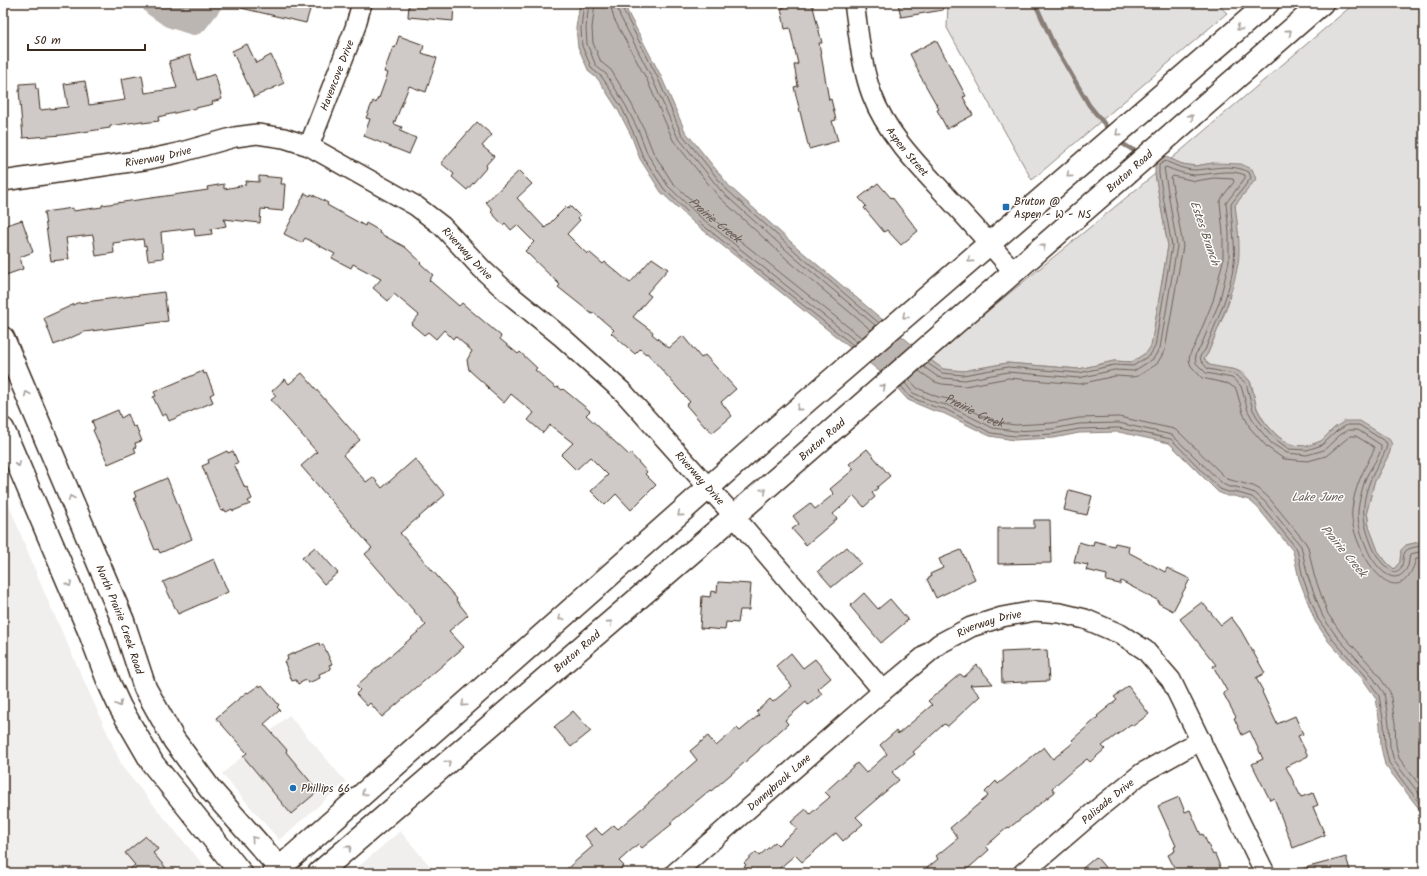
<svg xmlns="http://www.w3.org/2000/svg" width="1427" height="876" viewBox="0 0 1427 876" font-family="Kalam,sans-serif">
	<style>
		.built { fill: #f1efee }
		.green { fill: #e2e0de; stroke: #8e857e }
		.water { fill: #bcb6b3; stroke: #887e77 }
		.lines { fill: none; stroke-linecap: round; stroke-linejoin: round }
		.shore { stroke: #6f625a; stroke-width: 1 }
		.stream { stroke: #887e77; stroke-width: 4.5 }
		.river { stroke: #bcb6b3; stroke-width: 28 }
		.building { fill: #cfcac7; stroke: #3b2a1e }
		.minor-casing { stroke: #3b2a1e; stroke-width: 22 }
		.major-casing { stroke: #3b2a1e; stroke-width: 25 }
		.minor { stroke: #fff; stroke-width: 19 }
		.major { stroke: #fff; stroke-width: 22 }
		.oneway { stroke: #a79f9a }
		.poi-dot { fill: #1f6fb2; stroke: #fff; stroke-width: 1.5 }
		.labels { text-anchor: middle; stroke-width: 3; stroke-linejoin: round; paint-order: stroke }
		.street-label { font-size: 11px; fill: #3b2a1e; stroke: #fff }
		.poi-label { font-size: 11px; fill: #3b2a1e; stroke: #fff; text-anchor: start }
		.water-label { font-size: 12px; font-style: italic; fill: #685b52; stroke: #fff }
	</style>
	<rect width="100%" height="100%" fill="#fff"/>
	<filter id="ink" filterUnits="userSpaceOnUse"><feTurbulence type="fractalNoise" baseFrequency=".025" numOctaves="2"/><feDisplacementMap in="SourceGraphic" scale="8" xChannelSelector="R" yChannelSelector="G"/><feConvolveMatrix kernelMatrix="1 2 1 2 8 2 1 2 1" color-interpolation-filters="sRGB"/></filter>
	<g filter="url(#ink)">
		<g class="built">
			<polygon points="3,490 42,587 123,768 210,873 3,873"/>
			<polygon points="289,715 346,782 279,840 222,774"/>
			<polygon points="400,831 436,873 351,873"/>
		</g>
		<g class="green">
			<polygon points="948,3 1216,3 1227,13 1032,180 947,28"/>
			<path d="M1355 3H1424V541L1406 545 1401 550 1400 562 1394 569 1388 564 1378 551 1369 527 1367 511 1374 483 1389 454 1392 444 1334 428C1330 432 1326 438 1321 441 1295 458 1269 433 1258 410 1254 402 1254 387 1249 380 1238 364 1223 371 1210 365 1208 364 1206 361 1204 358L1208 353 1228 305 1238 233 1235 205 1256 179 1213 163 1195 166 1182 164 1171 159Z"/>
			<polygon points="1155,174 1168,246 1151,346 1148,352 1132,362 1114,361 1079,369 1007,363 963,371 943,369 929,359"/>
		</g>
		<path class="water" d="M580 3H625L628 13 660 74 685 131 730 187 800 250 929 359 943 369 963 371 1007 363 1079 369 1114 361 1132 362 1147 352 1151 346 1168 246 1155 174V163L1164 156 1182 164 1195 166 1213 163 1241 164 1252 169 1256 179 1235 205C1237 224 1241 245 1238 264 1232 295 1220 324 1208 353L1204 359 1209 365 1236 370 1250 381 1257 409 1263 420 1277 436 1291 445 1307 446 1321 441 1334 428 1345 421H1360L1389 439 1392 444 1389 454 1374 483 1367 511 1369 527 1378 551 1388 564 1394 569 1400 562 1401 550 1406 545 1424 541V815L1385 765 1381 747 1380 725 1376 698 1362 678 1329 642 1315 621 1299 579 1293 551 1258 508 1249 500 1234 496H1227L1218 492 1169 443 1119 432 1079 433 1054 438 1014 440 990 436 943 413 934 411 908 400 888 378 693 222 661 192 640 159 631 135 618 110 598 79 589 72 578 47 576 28Z"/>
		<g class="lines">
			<g class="shore">
				<polyline points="584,3 581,28 582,46 592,69 602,77 622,108 634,134 643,157 664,189 695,219 853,345"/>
				<polyline points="589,3 586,28 587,44 596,66 606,74 626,106 639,132 648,155 668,186 699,216 857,342"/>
				<path id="s1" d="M595 3 592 28 593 43 601 62 611 70 631 103 644 129 653 152 672 182 703 211 862 338"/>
				<polyline points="610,3 614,19 647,80 673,140 719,197 790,262 871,330"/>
				<polyline points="616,3 620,16 652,78 677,136 722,192 794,257 876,326"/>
				<polyline points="621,3 625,14 657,76 681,133 726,189 797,253 879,323"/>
				<path d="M927 363 942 373 963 375 1008 367 1079 373 1114 365 1133 366 1150 355 1155 347 1172 246 1159 174V165L1165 161C1175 165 1184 170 1195 170 1214 169 1230 163 1249 172L1251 178 1231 204C1231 223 1236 243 1234 263 1230 293 1216 322 1205 350L1200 356 1201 361 1208 369 1234 374 1246 383 1253 410 1260 422 1275 439 1289 449 1307 450 1322 445 1337 431 1347 425H1359L1386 442 1387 445C1384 458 1375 468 1370 481 1361 504 1362 520 1371 543 1375 554 1382 566 1393 572 1406 571 1401 558 1405 552 1408 547 1419 547 1424 545"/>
				<path d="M924 367 938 377 943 378 965 380 1008 372 1079 378 1114 370 1134 371 1153 359 1160 348 1177 246 1164 168 1166 167C1175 171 1184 174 1194 175 1211 175 1228 168 1245 175V178L1226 203 1229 233V262L1219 303 1200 348 1195 355 1196 363 1206 373 1232 378 1241 386 1248 411 1256 425 1271 443 1287 453 1307 455 1324 450 1340 435 1348 430H1358L1381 445C1383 454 1368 470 1365 480 1362 489 1359 501 1358 511 1357 525 1364 543 1370 555 1378 569 1396 590 1408 566 1409 562 1409 558 1410 554L1424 551"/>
				<path d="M919 371 935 382 942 384 965 386 1008 378 1080 384 1115 376 1131 377 1138 376 1157 364 1165 350 1183 246 1171 178 1173 176 1195 181 1214 178 1233 179 1234 182 1223 196 1220 202 1223 234V261L1213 301 1195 345 1190 354 1189 360 1191 366 1202 378 1229 384 1236 389 1243 413 1250 428 1267 447 1284 459 1308 461 1326 456 1350 436H1356L1374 447V450C1364 469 1354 488 1352 510 1348 543 1397 625 1416 559L1424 557"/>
				<path id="s2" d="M909 379 917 388 938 397 949 399 995 422 1015 425 1052 423 1079 418 1119 417 1174 429 1180 433 1227 479 1253 486 1259 489 1269 498 1305 542 1308 547 1314 575 1328 614 1341 633 1374 669 1390 692 1395 723 1396 745 1399 758 1424 791"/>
				<polyline points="905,383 913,393 937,403 947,405 993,428 1015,431 1052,429 1079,424 1119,423 1172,435 1223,484 1229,487 1236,487 1255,493 1265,502 1301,546 1308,577 1323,617 1337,637 1369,672 1384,693 1389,724 1390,746 1394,761 1424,800"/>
				<polyline points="901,386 910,397 935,407 945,409 991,433 1015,436 1053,434 1079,429 1119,428 1171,439 1220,489 1228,492 1235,492 1252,497 1261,505 1297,549 1303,578 1318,619 1333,640 1365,675 1379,696 1384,724 1385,746 1389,763 1424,809"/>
			</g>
			<g class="stream">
				<polyline points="1035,3 1053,43 1089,105 1111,132"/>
				<polyline points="1118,141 1133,150 1142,153"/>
			</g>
			<polyline class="river" points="156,3 172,14 194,21 208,3"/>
		</g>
		<g class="building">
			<polygon points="242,3 312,3 306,23 241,8"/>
			<polygon points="409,3 454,3 453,21 408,17"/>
			<polygon points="783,3 812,3 822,43 819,43 829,100 831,99 836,120 832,121 838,141 809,149 794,87 798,86 794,65 798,64 790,28 785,29 781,8 784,8"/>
			<polygon points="898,3 942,3 943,10 901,17"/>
			<polygon points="399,36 424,45 422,53 437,58 426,92 409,86 394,124 402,127 400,131 416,138 409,154 364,136 370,119 366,118 373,101 376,103 378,97 379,98 388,73 384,72 393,47 395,48"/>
			<polygon points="936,40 966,96 963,97 973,115 947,129 937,110 939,109 918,72 919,72 910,54"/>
			<polygon points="247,44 256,63 271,55 284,83 254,97 232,51"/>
			<polygon points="190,55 197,80 215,74 222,99 212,102 213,104 158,117 159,121 142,123 142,121 110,126 110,128 62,135 23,138 19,90 20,90 20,84 35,83 36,89 38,89 40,110 68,107 64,84 85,81 89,105 125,100 121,79 142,75 145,93 177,88 169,61"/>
			<polygon points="477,122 492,135 482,146 494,156 486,165 487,167 467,190 452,177 454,174 441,163"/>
			<polygon points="519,171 532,184 517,198 545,228 566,207 568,209 570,206 580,216 578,218 580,220 567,234 587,254 589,252 603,264 605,262 630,283 652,258 668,269 647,293 651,296 633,317 653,332 652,334 669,348 683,336 701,358 705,355 736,389 721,402 732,416 712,433 706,426 705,427 686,405 690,402 647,353 646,354 640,349 635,354 611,333 614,330 594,313 592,314 558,287 560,285 525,251 534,242 517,225 511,230 505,223 503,225 491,212 493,210 486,202"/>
			<polygon points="259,176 282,178 281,184 285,184 283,211 261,209 260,223 224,219 226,226 211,229 212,234 195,236 194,228 161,232 163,258 148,260 146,245 144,246 143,239 113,243 114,253 96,256 93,235 66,238 69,259 51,261 44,212 73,208 73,211 102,207 102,205 208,190 207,187 224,184 224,189 245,185 246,181 259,182"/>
			<polygon points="878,183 891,198 892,197 918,231 901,245 887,230 884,232 864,208 866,206 859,198"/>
			<polygon points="305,193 310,196 311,194 328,203 327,205 365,226 366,223 380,231 379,233 405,247 421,262 420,263 433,275 429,280 459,306 462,303 501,336 500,339 518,354 520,352 537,368 535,370 556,388 558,387 562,390 563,389 590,411 586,415 629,455 631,454 647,472 645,474 656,485 631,510 616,494 605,505 591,491 608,475 590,457 576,470 561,455 573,443 550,425 543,433 528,420 534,413 511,394 504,403 488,389 489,388 469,370 467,360 472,351 455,336 453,339 444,330 436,339 428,332 424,335 411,324 419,315 394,294 388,301 373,288 381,279 353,264 351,268 332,258 335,254 305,238 302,243 284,234"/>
			<polygon points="22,220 33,252 20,257 23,269 3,276 3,226"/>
			<polygon points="164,292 168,321 84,332 54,345 44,318 77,303"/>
			<polygon points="203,371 204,374 206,373 214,393 210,395 213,402 169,421 166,414 162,416 153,397 156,396 154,392"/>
			<polygon points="302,373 360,440 343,455 366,482 373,477 382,488 415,459 445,495 400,533 457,599 456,600 468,615 449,631 464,647 382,717 370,703 367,706 356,694 360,690 356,686 426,625 365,554 372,548 301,466 317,452 271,400 276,396 272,391 285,379 289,384"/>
			<polygon points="118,410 121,418 128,414 133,427 136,426 142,441 135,443 136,447 134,448 136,452 108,464 93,430 95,429 92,421"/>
			<polygon points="867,449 890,476 877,487 878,488 872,493 875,497 864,507 854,496 833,514 837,519 806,545 792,529 799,524 793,516 810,503 815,509 834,494 830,489 854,469 849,464"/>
			<polygon points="227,451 228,453 233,451 238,463 234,464 245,488 247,487 252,499 248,501 250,504 233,511 232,509 226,512 225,510 221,511 202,466 209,463 208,460"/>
			<polygon points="167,478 192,539 160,553 158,549 155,550 134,498 136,497 134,492"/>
			<polygon points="1069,490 1092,496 1087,515 1064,510"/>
			<polygon points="1034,520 1050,520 1051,563 998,564 998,528 1034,528"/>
			<polygon points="1094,541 1114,546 1115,543 1129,546 1128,552 1165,572 1167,568 1190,579 1173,611 1158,603 1159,601 1121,581 1120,584 1106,581 1107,575 1086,570 1088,565 1074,562 1079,542 1093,546"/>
			<polygon points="315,547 338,573 324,584 302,558"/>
			<polygon points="847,547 861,563 832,587 818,571"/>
			<polygon points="961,550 975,579 936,598 927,579 931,577 930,574 943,568 939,559"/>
			<polygon points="214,559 228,592 178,614 163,582"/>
			<polygon points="718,582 751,584 749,610 740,610 738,623 726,622 725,630 700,628 702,596 710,597 711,591 717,592"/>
			<polygon points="864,593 878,609 890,599 908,620 881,643 850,606"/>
			<polygon points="1202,602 1221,625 1231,617 1240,629 1265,673 1256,678 1263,691 1262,692 1277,724 1295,716 1303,734 1298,736 1308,756 1286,767 1301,797 1313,793 1318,805 1313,807 1325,835 1293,848 1274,798 1270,800 1252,764 1263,759 1250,731 1242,735 1234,718 1236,717 1223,693 1227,691 1213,666 1216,665 1180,619"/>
			<polygon points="319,643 320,646 323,644 332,664 329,665 331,669 319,674 320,678 308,683 306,680 298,684 296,680 292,681 284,661 288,660 287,656"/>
			<polygon points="1047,650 1049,681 1002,683 1001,652"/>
			<polygon points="791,653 803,668 815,659 831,678 818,689 822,694 808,705 806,702 785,720 788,724 759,749 759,750 716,787 711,791 710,790 670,823 672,824 642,848 638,844 619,861 624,866 616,873 562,873 593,846 585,836 595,828 602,835 614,825 618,829 697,760 690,751 708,736 716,746 737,728 740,731 759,715 756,712 770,699 773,702 792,686 776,666"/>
			<polygon points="977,665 993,684 970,685 980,696 948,726 944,724 913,752 915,754 892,772 899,780 856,817 863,824 843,841 836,833 802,862 795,855 774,873 738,873 746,865 744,863 756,852 759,856 775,842 778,845 797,829 791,822 806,809 810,814 830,797 825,792 857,763 866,773 887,754 880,745 896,731 898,734 932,705 928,701 960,674 964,677"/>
			<polygon points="259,685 260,687 262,685 279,705 277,707 280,710 264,724 287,750 286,752 318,791 291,814 243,756 247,753 216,718 247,692 248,693"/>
			<polygon points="1128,686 1149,714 1133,726 1131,724 1102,746 1105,749 1090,762 1087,759 1073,770 1052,788 1055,792 1009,828 1008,827 986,846 989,850 963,873 921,873 938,859 936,856 958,838 950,828 988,796 985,792 996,781 998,784 1044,747 1053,759 1074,742 1072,740 1098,717 1097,716 1117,700 1114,697"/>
			<polygon points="573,711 591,731 571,747 554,727"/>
			<polygon points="1179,797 1185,812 1190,810 1201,835 1203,834 1213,855 1215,854 1221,869 1212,873 1177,873 1168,855 1175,851 1174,847 1176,846 1158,806"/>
			<polygon points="146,836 158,849 153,853 166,868 159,873 125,873 135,865 125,853"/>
			<polygon points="1096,857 1110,873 1077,873"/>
			<polygon points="1346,857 1351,873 1301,873 1301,869"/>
		</g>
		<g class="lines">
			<g class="minor-casing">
				<g id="minor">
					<path id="s3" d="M854 3C859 34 861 66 872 95 886 132 915 162 941 190 966 217 990 244 1014 272"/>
					<path id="s4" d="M309 146 355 28 362 3"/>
					<path id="s5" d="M3 181 150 159 178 153 235 137 257 134 284 138 309 146 416 206 442 226 482 269 509 294 563 338 624 393 734 516 883 691"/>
					<path id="s6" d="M675 873 883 691 939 644 971 627 1002 617 1035 611 1060 613 1085 619 1120 634 1145 650 1171 680 1265 873"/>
					<path id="s7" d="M1023 873 1101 806 1142 773 1201 740"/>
				</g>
			</g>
			<g class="major-casing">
				<g id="major">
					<path id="s8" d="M3 338 123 621 145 688 174 740 210 789 284 873"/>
					<polyline points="3,429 90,633 109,683 120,707 153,764 241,873"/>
					<polyline points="274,873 770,433 1268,3"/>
					<path id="s9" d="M319 873 734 516 1322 3"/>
				</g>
			</g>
			<use href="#minor" class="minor"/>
			<use href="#major" class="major"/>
		</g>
		<defs><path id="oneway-chevron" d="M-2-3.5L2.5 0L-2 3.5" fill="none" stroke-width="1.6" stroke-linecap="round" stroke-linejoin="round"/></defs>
		<g class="oneway">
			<use href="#oneway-chevron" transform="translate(1239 28) rotate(139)"/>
			<use href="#oneway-chevron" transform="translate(1289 32) rotate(-41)"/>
			<use href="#oneway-chevron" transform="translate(1191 117) rotate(-41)"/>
			<use href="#oneway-chevron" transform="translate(1118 133) rotate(139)"/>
			<use href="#oneway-chevron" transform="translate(1069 175) rotate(139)"/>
			<use href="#oneway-chevron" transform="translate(1043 247) rotate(-41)"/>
			<use href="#oneway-chevron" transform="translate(970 260) rotate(140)"/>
			<use href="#oneway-chevron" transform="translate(905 316) rotate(139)"/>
			<use href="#oneway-chevron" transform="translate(883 387) rotate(-41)"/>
			<use href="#oneway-chevron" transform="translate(27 394) rotate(-113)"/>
			<use href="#oneway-chevron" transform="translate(799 408) rotate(139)"/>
			<use href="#oneway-chevron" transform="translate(18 464) rotate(67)"/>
			<use href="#oneway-chevron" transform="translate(764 491) rotate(-41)"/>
			<use href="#oneway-chevron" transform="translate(71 498) rotate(-113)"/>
			<use href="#oneway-chevron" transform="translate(680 514) rotate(139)"/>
			<use href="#oneway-chevron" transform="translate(69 584) rotate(67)"/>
			<use href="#oneway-chevron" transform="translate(561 618) rotate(138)"/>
			<use href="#oneway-chevron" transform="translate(610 623) rotate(-41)"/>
			<use href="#oneway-chevron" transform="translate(119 704) rotate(64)"/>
			<use href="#oneway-chevron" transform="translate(464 704) rotate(138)"/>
			<use href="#oneway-chevron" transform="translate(448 763) rotate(-41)"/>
			<use href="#oneway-chevron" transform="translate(364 793) rotate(138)"/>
			<use href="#oneway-chevron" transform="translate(254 839) rotate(-131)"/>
			<use href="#oneway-chevron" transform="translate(349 848) rotate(-41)"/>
		</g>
	</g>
	<g class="poi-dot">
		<rect x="1002" y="203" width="8" height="8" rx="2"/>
		<circle cx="293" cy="788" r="4"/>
	</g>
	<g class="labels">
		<g class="street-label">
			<text dy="4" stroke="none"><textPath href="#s4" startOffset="76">Havencove Drive</textPath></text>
			<text dy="4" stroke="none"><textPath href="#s3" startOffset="161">Aspen Street</textPath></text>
			<text dy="4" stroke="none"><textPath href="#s5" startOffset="157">Riverway Drive</textPath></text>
			<text dy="4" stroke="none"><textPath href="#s9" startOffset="1072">Bruton Road</textPath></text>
			<text dy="4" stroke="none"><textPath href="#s5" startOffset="505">Riverway Drive</textPath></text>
			<text dy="4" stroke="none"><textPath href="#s9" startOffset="664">Bruton Road</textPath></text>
			<text dy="4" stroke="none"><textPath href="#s5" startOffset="829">Riverway Drive</textPath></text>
			<text dy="4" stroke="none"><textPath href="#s8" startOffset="305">North Prairie Creek Road</textPath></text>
			<text dy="4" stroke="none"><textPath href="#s6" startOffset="404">Riverway Drive</textPath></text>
			<text dy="4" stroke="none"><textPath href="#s9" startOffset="340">Bruton Road</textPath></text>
			<text dy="4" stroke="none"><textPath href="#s6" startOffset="138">Donnybrook Lane</textPath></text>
			<text dy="4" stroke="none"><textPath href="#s7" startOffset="111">Palisade Drive</textPath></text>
		</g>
		<g class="poi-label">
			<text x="1014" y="205">Bruton @<tspan x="1014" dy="13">Aspen - W - NS</tspan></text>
			<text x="301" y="792">Phillips 66</text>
		</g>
		<g class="water-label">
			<text dy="4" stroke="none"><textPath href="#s1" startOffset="259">Prairie Creek</textPath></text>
			<text transform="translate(1205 233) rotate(71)" y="4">Estes Branch</text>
			<text dy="4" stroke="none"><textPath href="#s2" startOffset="74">Prairie Creek</textPath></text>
			<text x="1317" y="501">Lake June</text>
			<text transform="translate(1344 551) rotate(50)" y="4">Prairie Creek</text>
		</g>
	</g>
	<rect width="1427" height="876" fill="none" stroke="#fff" stroke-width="16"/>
	<rect x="8" y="8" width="1411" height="860" fill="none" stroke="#3b2a1e" stroke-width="1.5" filter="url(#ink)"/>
	<path d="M28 44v6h117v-6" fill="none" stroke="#3b2a1e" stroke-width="2"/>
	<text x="34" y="44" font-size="12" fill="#3b2a1e" stroke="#ffffff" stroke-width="3" paint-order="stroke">50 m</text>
</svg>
